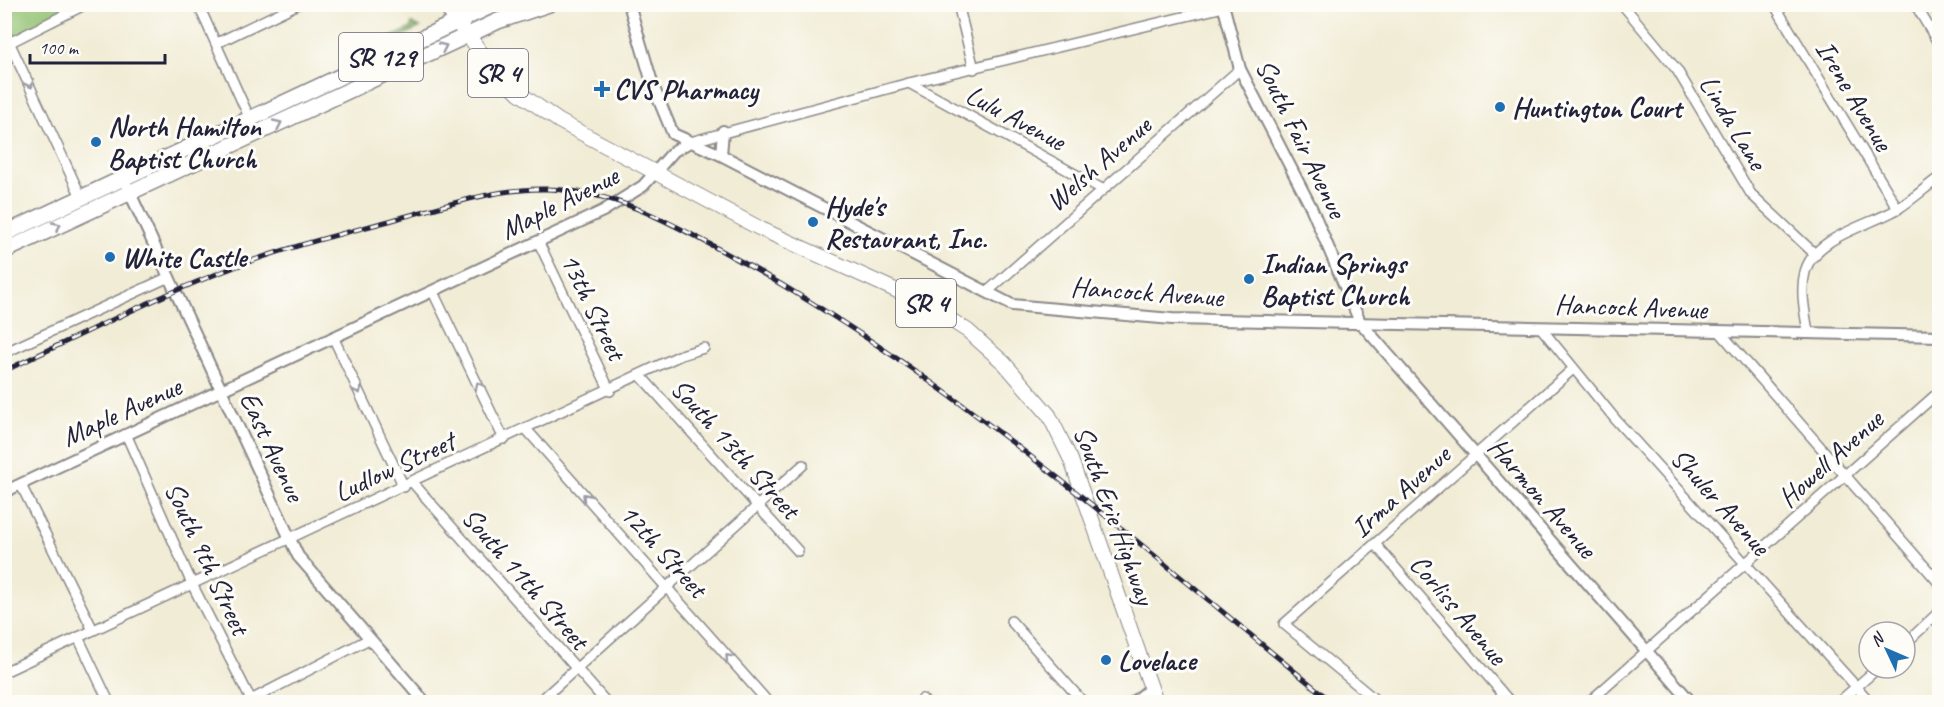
<svg xmlns="http://www.w3.org/2000/svg" width="1944" height="707" viewBox="0 0 1944 707" font-family="Caveat,sans-serif">
	<style>
		.green { fill: #93c372; stroke: #5a7256; stroke-width: 1.5 }
		.lines { fill: none; stroke-linecap: round; stroke-linejoin: round }
		.minor-casing { stroke: #8a8788; stroke-width: 12 }
		.tertiary-casing { stroke: #8a8788; stroke-width: 14 }
		.primary-casing { stroke: #8a8788; stroke-width: 16 }
		.trunk-casing { stroke: #8a8788; stroke-width: 18 }
		.minor { stroke: #fff; stroke-width: 9 }
		.tertiary { stroke: #fff; stroke-width: 10 }
		.primary { stroke: #fff; stroke-width: 14 }
		.trunk { stroke: #fff; stroke-width: 15 }
		.rail-casing { stroke: #22223b; stroke-width: 5 }
		.rail { stroke: #fdfcf7; stroke-width: 3; stroke-dasharray: 9; stroke-linecap: butt }
		.oneway { stroke: #9c9ca7 }
		.poi-dot { fill: #1f6fb2; stroke: #fdfcf7; stroke-width: 2 }
		.labels { text-anchor: middle; stroke-width: 6; stroke-linejoin: round; paint-order: stroke }
		.shield { fill: #fdfcf7; stroke: #646373; stroke-width: 1.5 }
		.shield-label { font-size: 27px; font-weight: bold; fill: #22223b }
		.poi-label { font-size: 28px; font-weight: bold; fill: #22223b; stroke: #fdfcf7; text-anchor: start }
		.street-label { font-size: 28px; fill: #22223b; stroke: #fdfcf7 }
	</style>
	<rect width="100%" height="100%" fill="#fdfcf7"/>
	<filter id="ink" filterUnits="userSpaceOnUse"><feTurbulence type="fractalNoise" baseFrequency=".0167" numOctaves="2"/><feDisplacementMap in="SourceGraphic" scale="12" xChannelSelector="R" yChannelSelector="G"/><feConvolveMatrix kernelMatrix="1 2 1 2 8 2 1 2 1" color-interpolation-filters="sRGB"/></filter>
	<filter id="wash" filterUnits="userSpaceOnUse"><feTurbulence type="fractalNoise" baseFrequency=".008" numOctaves="4" result="noise"/><feDisplacementMap in="SourceGraphic" scale="24" xChannelSelector="R" yChannelSelector="G"/><feGaussianBlur stdDeviation="1.35" result="paint"/><feColorMatrix in="noise" values="0 0 0 0 0 0 0 0 0 0 0 0 0 0 0 0 0 1.4 0 .05"/><feComposite in="paint" operator="in"/></filter>
	<g filter="url(#wash)">
		<rect width="100%" height="100%" fill="#f1ecd5"/>
		<g class="green">
			<polygon points="11,4 86,5 5,45 4,7"/>
			<polygon points="412,24 420,27 352,62 347,51 350,48 354,53 410,29"/>
		</g>
	</g>
	<g filter="url(#ink)">
		<g class="lines">
			<g class="minor-casing">
				<g id="minor">
					<polyline points="198,4 249,117 249,124"/>
					<polyline points="958,4 974,69"/>
					<polyline points="1622,4 1677,70 1751,194 1816,255"/>
					<polyline points="1774,4 1898,209"/>
					<polyline points="1915,4 1940,46"/>
					<polyline points="1933,4 1940,15"/>
					<polyline points="4,7 11,4"/>
					<polyline points="4,31 82,199"/>
					<polyline points="217,43 298,4"/>
					<polyline points="7,44 86,4"/>
					<polyline points="909,83 1102,189"/>
					<polyline points="690,142 909,83 1224,7"/>
					<polyline points="538,241 610,391"/>
					<polyline points="433,292 504,439"/>
					<polyline points="987,292 1240,69"/>
					<polyline points="1541,328 1616,420 1870,702"/>
					<polyline points="1720,332 1940,584"/>
					<path d="M1808 332C1805 313 1800 291 1805 272 1814 236 1872 225 1899 208 1913 199 1926 187 1940 177"/>
					<polyline points="333,337 404,487"/>
					<polyline points="4,353 169,277"/>
					<polyline points="640,375 798,551"/>
					<polyline points="526,429 768,702"/>
					<polyline points="126,434 192,584 252,702"/>
					<polyline points="413,483 606,702"/>
					<polyline points="21,485 93,630"/>
					<polyline points="1375,544 1510,702"/>
					<polyline points="1011,621 1083,702"/>
					<polyline points="78,637 109,702"/>
					<polyline points="1905,644 1940,611"/>
					<polyline points="4,672 681,355 704,348"/>
					<polyline points="922,699 925,702"/>
					<polyline points="247,702 369,639"/>
					<polyline points="539,702 803,465"/>
					<polyline points="1378,702 1284,624 1573,369"/>
					<polyline points="1589,702 1940,391"/>
					<polyline points="1839,702 1878,668"/>
				</g>
			</g>
			<g class="tertiary-casing">
				<g id="tertiary">
					<polyline points="629,4 653,86 673,134 721,155 1012,305 1172,319 1940,336"/>
					<polyline points="1223,4 1240,69 1311,207 1360,322 1691,702"/>
					<polyline points="721,155 723,131"/>
					<polyline points="124,180 298,556 425,702"/>
					<polyline points="4,492 603,211 643,186 674,151 690,142"/>
					<polyline points="1134,702 1151,688"/>
				</g>
			</g>
			<g class="primary-casing">
				<polyline id="primary" points="468,35 487,61 519,93 559,121 761,229 926,304 968,331 1004,363 1049,415 1071,460 1156,702"/>
			</g>
			<g class="trunk-casing">
				<g id="trunk">
					<polyline points="445,4 462,28"/>
					<polyline points="4,234 495,4"/>
					<polyline points="4,251 498,21 549,4"/>
				</g>
			</g>
			<use href="#minor" class="minor"/>
			<use href="#tertiary" class="tertiary"/>
			<use href="#primary" class="primary"/>
			<use href="#trunk" class="trunk"/>
			<g class="rail-casing">
				<path id="rail" d="M4 371C80 336 156 296 235 267 287 247 342 234 396 219 445 206 495 188 546 189 619 190 682 229 744 263 959 383 1143 548 1332 702"/>
			</g>
			<use href="#rail" class="rail"/>
		</g>
		<defs><path id="oneway-chevron" d="M-2-3.5L2.5 0L-2 3.5" fill="none" stroke-width="1.6" stroke-linecap="round" stroke-linejoin="round" transform="scale(1.5)"/></defs>
		<g class="oneway">
			<use href="#oneway-chevron" transform="translate(443 47) rotate(-25)"/>
			<use href="#oneway-chevron" transform="translate(30 84) rotate(64)"/>
			<use href="#oneway-chevron" transform="translate(278 124) rotate(-25)"/>
			<use href="#oneway-chevron" transform="translate(57 226) rotate(-25)"/>
			<use href="#oneway-chevron" transform="translate(479 386) rotate(-116)"/>
			<use href="#oneway-chevron" transform="translate(358 390) rotate(65)"/>
			<use href="#oneway-chevron" transform="translate(586 497) rotate(-132)"/>
			<use href="#oneway-chevron" transform="translate(729 658) rotate(-131)"/>
		</g>
	</g>
	<g class="poi-dot">
		<path d="M599 80h6v6h6v6h-6v6h-6v-6h-6v-6h6z"/>
		<circle cx="1500" cy="107" r="6"/>
		<circle cx="96" cy="142" r="6"/>
		<circle cx="813" cy="222" r="6"/>
		<circle cx="110" cy="257" r="6"/>
		<circle cx="1249" cy="279" r="6"/>
		<circle cx="1106" cy="660" r="6"/>
	</g>
	<g class="labels">
		<g class="shield">
			<rect x="339" y="33" width="84" height="48" rx="4.5"/>
			<rect x="468" y="49" width="60" height="48" rx="4.5"/>
			<rect x="896" y="279" width="60" height="48" rx="4.5"/>
		</g>
		<g class="shield-label">
			<text x="381" y="66">SR 129</text>
			<text x="498" y="82">SR 4</text>
			<text x="926" y="312">SR 4</text>
		</g>
		<g class="poi-label">
			<text x="614" y="99">CVS Pharmacy</text>
			<text x="1512" y="117">Huntington Court</text>
			<text x="108" y="136">North Hamilton<tspan x="108" dy="32">Baptist Church</tspan></text>
			<text x="825" y="216">Hyde's<tspan x="825" dy="32">Restaurant, Inc.</tspan></text>
			<text x="122" y="267">White Castle</text>
			<text x="1261" y="273">Indian Springs<tspan x="1261" dy="32">Baptist Church</tspan></text>
			<text x="1118" y="670">Lovelace</text>
		</g>
		<g class="street-label">
			<text transform="translate(1855 95) rotate(59)" y="10">Irene Avenue</text>
			<text transform="translate(1016 117) rotate(28)" y="10">Lulu Avenue</text>
			<text transform="translate(1734 122) rotate(59)" y="10">Linda Lane</text>
			<text transform="translate(1302 138) rotate(64)" y="10">South Fair Avenue</text>
			<text transform="translate(1098 163) rotate(-41)" y="10">Welsh Avenue</text>
			<text transform="translate(559 202) rotate(-27)" y="10">Maple Avenue</text>
			<text transform="translate(1147 291) rotate(4)" y="10">Hancock Avenue</text>
			<text transform="translate(594 306) rotate(64)" y="10">13th Street</text>
			<text transform="translate(1631 306) rotate(2)" y="10">Hancock Avenue</text>
			<text transform="translate(121 411) rotate(-25)" y="10">Maple Avenue</text>
			<text transform="translate(273 446) rotate(65)" y="10">East Avenue</text>
			<text transform="translate(736 448) rotate(48)" y="10">South 13th Street</text>
			<text transform="translate(1830 458) rotate(-42)" y="10">Howell Avenue</text>
			<text transform="translate(394 466) rotate(-25)" y="10">Ludlow Street</text>
			<text transform="translate(1400 491) rotate(-42)" y="10">Irma Avenue</text>
			<text transform="translate(1543 497) rotate(49)" y="10">Harmon Avenue</text>
			<text transform="translate(1721 501) rotate(48)" y="10">Shuler Avenue</text>
			<text transform="translate(1115 515) rotate(70)" y="10">South Erie Highway</text>
			<text transform="translate(664 550) rotate(48)" y="10">12th Street</text>
			<text transform="translate(208 558) rotate(65)" y="10">South 9th Street</text>
			<text transform="translate(526 578) rotate(49)" y="10">South 11th Street</text>
			<text transform="translate(1459 609) rotate(50)" y="10">Corliss Avenue</text>
		</g>
	</g>
	<rect width="1944" height="707" fill="none" stroke="#fdfcf7" stroke-width="24"/>
	<g transform="translate(1887 650) rotate(314)"><circle r="28" fill="#fdfcf7" stroke="#a5a5ac" stroke-width="1.5"/>
	<path d="M0-4.5L10 22L0 15L-10 22Z" fill="#1f6fb2"/>
	<text y="-9" font-size="16" font-weight="bold" text-anchor="middle" fill="#22223b">N</text>
	</g>
	<path d="M30 54v9h135v-9" fill="none" stroke="#22223b" stroke-width="3"/>
	<text x="39" y="54" font-size="18" fill="#22223b" stroke="#fdfcf7" stroke-width="4.5" paint-order="stroke">100 m</text>
</svg>
